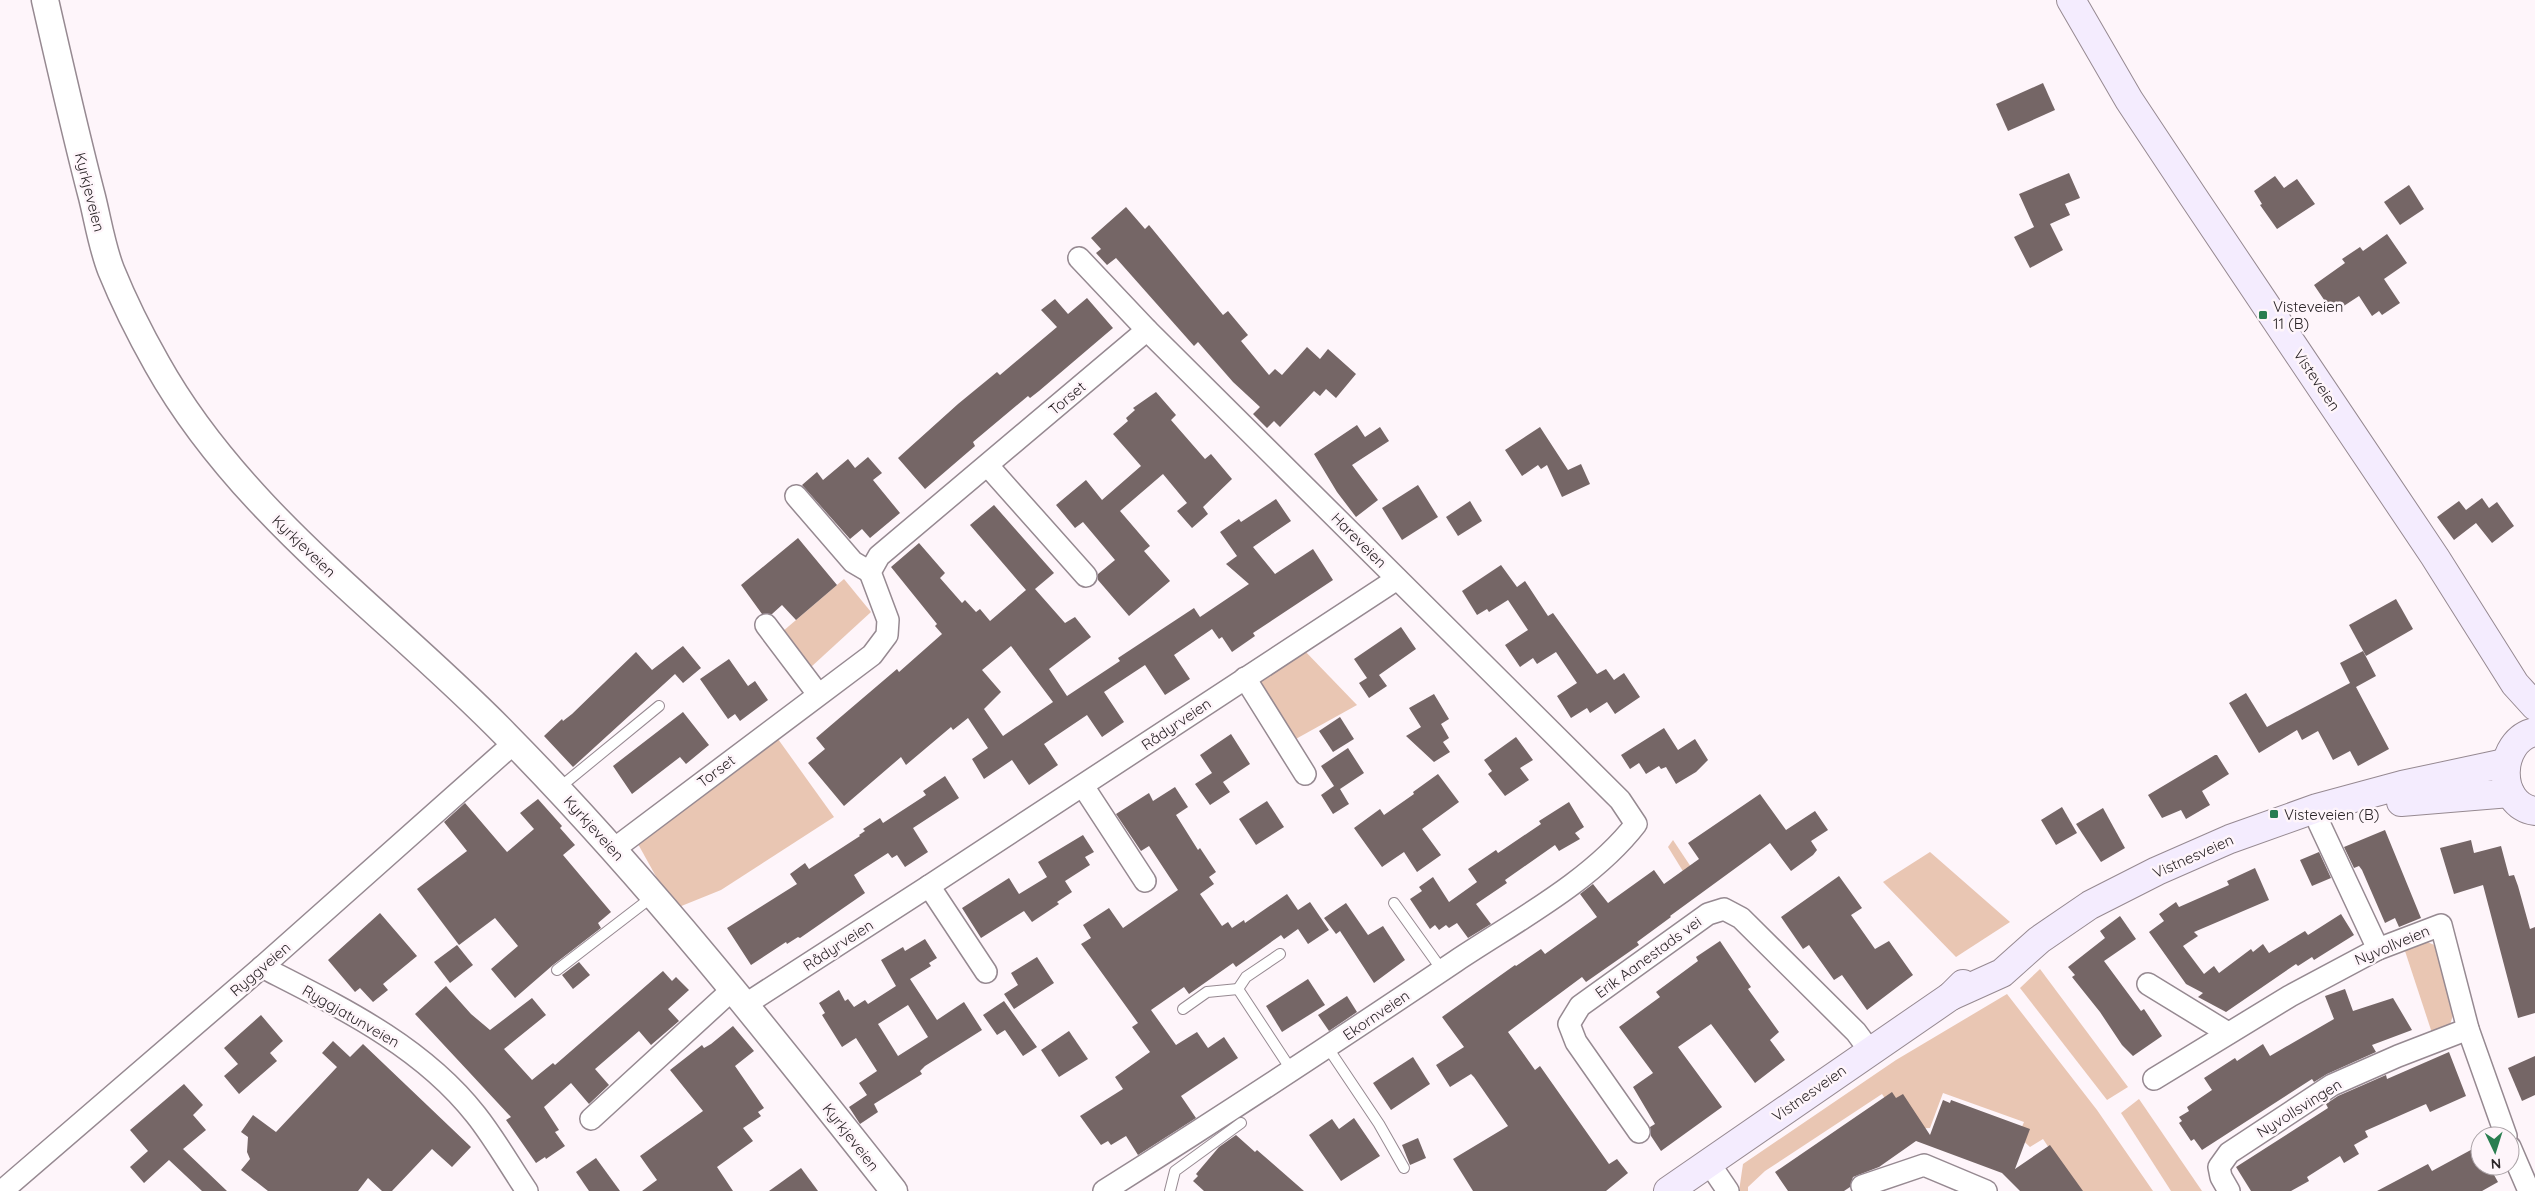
<svg xmlns="http://www.w3.org/2000/svg" width="2535" height="1191" viewBox="0 0 2535 1191" font-family="Quicksand,sans-serif">
  <rect width="100%" height="100%" fill="#fef5fa"/>
  <g fill="#e9c6b3">
    <path d="M844 579 871 612 811 667 782 632Z"/>
    <path d="M1302 648 1357 705 1285 745 1252 685Z"/>
    <path d="M778 739 834 817 721 890 674 909 638 844Z"/>
    <path d="M1673 840 1699 879 1694 889 1668 847Z"/>
    <path d="M1930 852 2010 922 1956 957 1883 882Z"/>
    <path d="M2425 941 2439 947 2456 1005 2450 1025 2432 1033 2404 948Z"/>
    <path d="M2040 969 2128 1087 2107 1100 2020 988Z"/>
    <path d="M2007 994 2097 1110 2153 1191H2078L2043 1139 2030 1147 2018 1136 2024 1122 1943 1093 1930 1128 1905 1129 1882 1094 1765 1171 1748 1187V1191H1739L1743 1164 1896 1060Z"/>
    <path d="M2139 1099 2202 1191H2171L2121 1113Z"/>
  </g>
  <g fill="#756666" fill-rule="evenodd">
    <path d="M2043 83 2055 110 2008 131 1996 104Z"/>
    <path d="M2069 173 2080 198 2065 204 2070 215 2050 224 2063 250 2030 268 2014 237 2034 227 2019 194Z"/>
    <path d="M2275 176 2284 188 2297 179 2315 204 2277 229 2260 205 2262 204 2254 191Z"/>
    <path d="M2409 185 2424 209 2400 225 2384 202Z"/>
    <path d="M1126 207 1145 229 1149 225 1223 315 1228 311 1248 335 1241 341 1269 375 1275 369 1282 375 1307 347 1320 359 1328 349 1356 374 1336 398 1326 389 1320 396 1314 391 1280 427 1274 421 1267 428 1253 414 1260 407 1233 382 1198 342 1194 346 1116 258 1107 265 1096 253 1101 249 1091 238Z"/>
    <path d="M2387 234 2407 263 2384 279 2400 303 2382 315 2379 311 2372 316 2359 296 2333 313 2314 285 2345 263 2342 259 2360 247 2363 251Z"/>
    <path d="M1087 298 1113 328 1039 391 1030 398 1028 396 973 442 975 446 925 489 898 458 958 404 997 372 1000 375 1057 327 1041 310 1055 299 1068 314Z"/>
    <path d="M1156 392 1176 415 1171 420 1205 459 1211 454 1232 479 1203 507 1208 514 1192 528 1177 511 1187 503 1163 474 1120 511 1150 546 1144 551 1170 581 1129 616 1098 580V574L1115 560 1083 522 1075 528 1056 505 1086 480 1102 500 1141 466 1113 434 1128 421 1126 418 1135 410 1133 408Z"/>
    <path d="M1357 425 1365 437 1380 427 1389 441 1352 465 1378 500 1356 517 1337 492 1314 454Z"/>
    <path d="M1540 427 1568 470 1581 464 1590 484 1562 497 1547 465 1541 469 1538 465 1522 476 1505 450Z"/>
    <path d="M868 457 882 473 873 480 900 513 870 538 862 529 850 539 802 485 817 472 823 480 848 459 855 468Z"/>
    <path d="M1418 485 1438 517 1402 540 1382 508Z"/>
    <path d="M2482 498 2489 508 2497 502 2514 526 2492 543 2476 523 2454 540 2437 517 2459 501 2466 510Z"/>
    <path d="M1276 499 1291 521 1253 547 1275 574 1313 549 1333 580 1253 633 1255 636 1232 652 1222 637 1219 639 1212 629 1174 655 1190 679 1165 695 1145 665 1104 692 1124 722 1102 737 1087 715 1044 744 1058 765 1029 785 1012 760 984 779 972 759 988 748 968 718 953 730 951 727 906 765 901 757 844 806 808 763 825 749 816 738 897 669 899 672 942 634 935 626 937 624 891 567 919 543 945 573 940 578 962 603 965 600 976 612 980 609 990 621 1026 590 970 525 994 505 1054 573 1035 589 1065 623 1075 617 1091 637 1049 669 1067 696 1120 661 1118 658 1194 608 1200 617 1249 584 1226 564 1237 556 1220 532 1239 519 1241 522ZM1011 646 1053 702 1003 736 984 709 1001 692 982 670Z"/>
    <path d="M1470 501 1482 521 1458 536 1446 517Z"/>
    <path d="M798 538 837 585 796 620 782 605 772 614H762L741 585Z"/>
    <path d="M1501 565 1517 587 1525 581 1548 616 1553 613 1597 674 1606 669 1614 680 1624 673 1640 697 1615 714 1607 702 1590 713 1587 708 1571 718 1557 696 1577 683 1556 652 1537 664 1533 658 1520 667 1505 645 1528 630 1508 600 1489 612 1487 609 1477 615 1462 591Z"/>
    <path d="M2396 599 2413 629 2366 656 2349 625Z"/>
    <path d="M1401 627 1416 649 1379 675 1387 686 1369 698 1359 683 1367 678 1354 659Z"/>
    <path d="M683 646 701 668 683 683 675 674 573 767 544 736 562 719 563 721 572 714 636 652 652 670Z"/>
    <path d="M2363 651 2376 676 2356 687 2389 749 2358 766 2350 751 2333 760 2318 731 2302 740 2297 730 2259 753 2229 703 2246 693 2267 727 2350 683 2340 663Z"/>
    <path d="M729 659 748 686 755 681 768 700 740 721 735 714 728 719 700 679Z"/>
    <path d="M1434 694 1449 719 1441 724 1449 738 1443 742 1450 752 1434 762 1406 736 1421 727 1409 708Z"/>
    <path d="M683 712 709 745 686 764 680 757 632 794 613 766Z"/>
    <path d="M1340 717 1354 739 1333 752 1319 731Z"/>
    <path d="M1664 728 1678 750 1695 739 1708 760 1696 772 1676 784 1666 767 1661 769 1659 766 1646 774 1639 763 1630 769 1621 755Z"/>
    <path d="M1231 734 1250 764 1223 782 1230 792 1210 805 1195 784 1212 773 1200 755Z"/>
    <path d="M1516 737 1533 760 1520 768 1529 780 1505 796 1488 774 1492 771 1484 760Z"/>
    <path d="M1348 748 1364 773 1340 789 1349 804 1333 814 1321 795 1334 786 1321 766Z"/>
    <path d="M2215 755H2217L2229 774 2202 791 2210 805 2186 819 2181 810 2162 818 2148 795Z"/>
    <path d="M1438 774 1459 802 1422 829 1441 855 1417 872 1404 852 1382 867 1354 828 1380 809 1384 815 1414 794 1413 792Z"/>
    <path d="M945 776 959 798 913 828 928 852 905 867 897 855 892 858 888 853 854 875 865 893 800 938 798 937 787 944 786 942 751 965 727 928 797 884 790 874 805 863 809 869 860 836 859 835 865 831 863 829 880 818 883 823 926 795 923 791Z"/>
    <path d="M1175 787 1188 807 1176 815 1198 850 1200 848 1216 872 1209 877 1214 884 1200 894 1222 926 1228 922 1232 928 1244 920 1245 923 1287 894 1298 910 1310 902 1329 930 1308 944 1298 929 1284 939 1281 935 1236 967 1233 963 1189 994 1184 987 1151 1010 1176 1045 1197 1032 1208 1048 1224 1037 1238 1058 1181 1096 1196 1118 1138 1155 1126 1136 1111 1145 1108 1141 1101 1145 1080 1116 1123 1089 1115 1077 1150 1052 1132 1027 1138 1023 1081 944 1091 938 1083 925 1109 908 1123 928 1178 890 1149 846 1141 851 1116 814 1149 793 1153 801Z"/>
    <path d="M1760 794 1786 830 1815 811 1828 830 1811 841 1817 850 1813 855 1791 871 1770 843 1670 916 1671 917 1637 942 1639 945 1586 982 1582 977 1508 1032 1535 1070 1540 1066 1609 1164 1617 1159 1628 1173 1606 1191H1473L1453 1159 1508 1126 1474 1077 1471 1074 1450 1087 1436 1065 1464 1047 1442 1017 1515 965 1516 966 1541 949 1545 954 1597 917 1580 894 1593 884 1608 903 1654 870 1664 884 1699 859 1688 843Z"/>
    <path d="M538 799 562 826 560 828 575 845 563 855 611 912 598 923 601 928 553 965 515 998 491 969 518 946 495 918 459 945 417 889 467 851 444 822 465 803 507 852 534 829 520 813Z"/>
    <path d="M1267 801 1284 827 1256 845 1239 819Z"/>
    <path d="M1569 802 1584 827 1575 833 1580 839 1559 851 1555 845 1505 880 1507 883 1476 904 1491 924 1468 938 1457 923 1449 928 1446 925 1439 930 1435 925 1430 929 1410 899 1422 891 1419 887 1433 877 1449 902 1477 882 1468 869 1496 850 1498 853 1541 824 1539 821Z"/>
    <path d="M2062 807 2077 833 2056 845 2041 820Z"/>
    <path d="M2103 808 2125 848 2101 862 2076 824Z"/>
    <path d="M2385 830 2421 918 2399 927 2395 918 2385 923 2362 870 2359 866 2354 868 2344 847Z"/>
    <path d="M1083 835 1094 852 1085 857 1090 865 1065 881 1072 892 1057 902 1059 904 1032 922 1024 911 981 938 962 908 1009 878 1019 894 1047 877 1038 862Z"/>
    <path d="M2471 840 2474 853 2501 846 2509 876 2514 875 2518 886 2530 929 2535 927V1013L2518 1018 2483 885 2454 894 2440 848Z"/>
    <path d="M2319 852 2331 878 2312 886 2300 860Z"/>
    <path d="M2255 868 2269 900 2194 932 2198 936 2183 946 2204 974 2214 966 2219 973 2251 949 2253 952 2263 944 2269 953 2305 931 2308 935 2341 914 2354 935 2314 960 2312 957 2298 966 2296 964 2226 1012 2198 997 2203 993 2186 984 2149 932 2164 921 2159 914 2176 902 2179 907 2229 885 2227 881Z"/>
    <path d="M1839 876 1862 908 1851 915 1875 949 1889 941 1913 975 1867 1010 1842 975 1834 980 1809 945 1803 949 1781 917Z"/>
    <path d="M1346 903 1368 935 1383 926 1405 960 1374 983 1340 931 1336 934 1324 918Z"/>
    <path d="M380 913 417 956 383 984 388 990 373 1002 360 988 355 992 328 960Z"/>
    <path d="M2120 916 2136 939 2104 961 2141 1011 2144 1009 2162 1036 2133 1056 2122 1045 2100 1012 2072 977 2075 975 2068 967 2105 938 2100 931Z"/>
    <path d="M925 939 937 958 929 963 931 966 910 979 937 1020 964 1002 982 1030 925 1066 920 1071 922 1074 874 1104 878 1112 860 1124 849 1107 867 1095 859 1083 877 1071 856 1038 842 1047 822 1015 825 1013 819 1003 839 990 845 1001 848 999 854 1007 865 1000 868 1004 896 986 881 960 903 947 905 951ZM908 1005 928 1037 898 1056 878 1024Z"/>
    <path d="M1720 941 1751 987 1748 989 1779 1032 1770 1040 1785 1060 1755 1083 1711 1024 1678 1047 1722 1107 1661 1151 1651 1136 1650 1127 1655 1124 1633 1087 1653 1073 1619 1027 1660 997 1656 992 1698 961 1696 957Z"/>
    <path d="M457 945 473 965 450 983 434 962Z"/>
    <path d="M1037 957 1054 983 1014 1009 1004 994 1018 985 1011 973Z"/>
    <path d="M579 962 590 975 573 989 562 975Z"/>
    <path d="M663 971 672 981 676 977 689 990 668 1009 679 1021 651 1045 639 1031 595 1069 609 1085 589 1104 571 1083 544 1107 559 1130 555 1132 565 1146 546 1159 545 1157 536 1163 506 1120 511 1117 415 1014 446 986 471 1014 490 1030 532 998 546 1015 504 1049 532 1080 553 1063 555 1065Z"/>
    <path d="M1308 979 1325 1005 1282 1032 1266 1006Z"/>
    <path d="M2345 989 2353 1011 2393 998 2412 1030 2372 1045 2376 1052 2327 1074 2314 1082 2312 1079 2202 1150 2194 1139 2191 1141 2179 1123 2182 1121 2179 1117 2189 1111 2187 1107 2212 1090 2204 1078 2235 1058 2237 1061 2263 1044 2270 1056 2334 1019 2325 996Z"/>
    <path d="M1347 996 1357 1012 1329 1031 1318 1015Z"/>
    <path d="M1004 1001 1037 1047 1023 1056 1005 1030 997 1035 983 1015Z"/>
    <path d="M261 1015 283 1041 270 1053 277 1061 239 1094 224 1076 238 1064 224 1048Z"/>
    <path d="M733 1026 754 1051 735 1066 764 1108 758 1112 761 1116 743 1128 753 1141 717 1167 733 1191H642L657 1180 640 1156 703 1111 670 1070 702 1045 704 1048 711 1044Z"/>
    <path d="M1069 1031 1088 1059 1059 1077 1041 1050Z"/>
    <path d="M333 1041 350 1057 363 1044 471 1147 452 1167 432 1149 392 1191H382L368 1178 358 1191H268L241 1170 250 1159 247 1152 248 1137 241 1132 253 1115 276 1132 337 1067 322 1053Z"/>
    <path d="M2449 1052 2466 1096 2430 1112 2426 1104 2365 1131 2368 1137 2354 1145 2359 1154 2344 1163 2340 1156 2307 1177 2309 1181 2291 1191H2251L2236 1167 2328 1108 2326 1104 2338 1096 2386 1075 2387 1079Z"/>
    <path d="M2535 1056V1095L2522 1101 2508 1068Z"/>
    <path d="M1413 1057 1430 1084 1391 1110 1373 1083Z"/>
    <path d="M184 1084 203 1105 193 1115 206 1130 183 1149 227 1191H202L169 1160 144 1183 130 1167 148 1151 130 1130Z"/>
    <path d="M1892 1092 1896 1098 1903 1094 1930 1135 1943 1100 1950 1103 1951 1100 2030 1129 2015 1169 2050 1145 2083 1191H2020L2002 1173 1916 1141 1879 1167 1853 1177 1850 1187 1844 1191H1788L1775 1172Z"/>
    <path d="M1354 1118 1380 1156 1341 1181 1309 1135 1332 1119 1339 1129Z"/>
    <path d="M1236 1135 1255 1152 1257 1150 1304 1191H1204L1193 1181 1198 1176 1196 1174 1219 1147Z"/>
    <path d="M1418 1138 1426 1158 1410 1165 1402 1145Z"/>
    <path d="M2480 1145V1166H2489L2498 1182 2482 1191H2377L2428 1164 2432 1171Z"/>
    <path d="M596 1158 620 1191H589L576 1172Z"/>
    <path d="M801 1168 818 1191H769Z"/>
  </g>
  <g fill="none" stroke-linecap="round" stroke-linejoin="round">
    <defs>
      <g id="service">
        <path d="M559 788 659 706"/>
        <path d="M1394 903 1442 970"/>
        <path d="M557 970 652 897"/>
        <path d="M1238 989 1292 1071"/>
        <path d="M1238 989 1246 977 1280 954"/>
        <path d="M1183 1009 1207 992 1238 989"/>
        <path d="M1328 1048 1379 1124 1404 1168"/>
        <path d="M1170 1191 1175 1171 1241 1123"/>
      </g>
      <g id="minor">
        <path d="M1079 258 1147 330 1620 800 1636 824C1592 881 1516 921 1456 961 1340 1039 1223 1116 1104 1191"/>
        <path d="M988 466 1086 576"/>
        <path d="M796 496 853 562 870 572"/>
        <path d="M766 625 818 694"/>
        <path d="M1245 678 1305 774"/>
        <path d="M1083 786 1145 881"/>
        <path d="M2319 823 2378 949"/>
        <path d="M614 849 872 655 887 635 888 620 870 572 879 556 1147 330"/>
        <path d="M929 886 986 972"/>
        <path d="M262 967C340 1007 421 1045 476 1115 495 1139 510 1166 527 1191"/>
        <path d="M2148 984 2228 1033"/>
        <path d="M746 1004 929 886 1397 579"/>
        <path d="M2154 1079 2290 996 2378 949 2441 925 2468 1029 2506 1136"/>
        <path d="M591 1119 733 989"/>
        <path d="M1639 1132 1576 1042 1569 1024 1580 1006 1708 914 1724 909 1741 918 1856 1032 1870 1051"/>
        <path d="M2510 1147 2529 1191"/>
        <path d="M1709 1163 1728 1191"/>
        <path d="M1862 1186 1924 1165 1986 1191"/>
        <path d="M2 1191 262 967 514 743"/>
        <path d="M2229 1191 2221 1177 2219 1167 2229 1153 2332 1085 2398 1056 2468 1029"/>
      </g>
      <path id="tertiary" d="M45 0C60 66 75 132 92 197 98 221 102 247 111 270 124 302 140 334 157 364 241 514 387 613 505 734 646 877 770 1034 894 1191"/>
      <g id="secondary">
        <path d="M2071 0 2129 100 2192 195 2435 557 2515 684 2535 706"/>
        <path d="M2535 732C2497 740 2495 805 2535 811"/>
        <path d="M2401 802 2510 793"/>
        <path d="M1951 996 2002 973 2039 940 2090 905 2157 871 2230 839 2317 808 2402 785 2505 763"/>
        <path d="M1668 1191 1951 996 1963 984"/>
      </g>
    </defs>
    <use href="#service" stroke="#968991" stroke-width="12"/>
    <use href="#minor" stroke="#968991" stroke-width="24"/>
    <use href="#tertiary" stroke="#968991" stroke-width="29"/>
    <use href="#secondary" stroke="#968991" stroke-width="30"/>
    <use href="#service" stroke="#fff" stroke-width="10"/>
    <use href="#minor" stroke="#fff" stroke-width="21"/>
    <use href="#tertiary" stroke="#fff" stroke-width="26"/>
    <use href="#secondary" stroke="#f4ecfe" stroke-width="28"/>
  </g>
  <g fill="#2a7e50" stroke="#fef5fa" stroke-width="2">
    <rect x="2258" y="310" width="10" height="10" rx="2.5"/>
    <rect x="2269" y="809" width="10" height="10" rx="2.5"/>
  </g>
  <g text-anchor="middle" dominant-baseline="central" stroke-width="5" stroke-linejoin="round" paint-order="stroke">
    <g font-size="15" fill="#2b2528" stroke="#fef5fa">
      <text transform="translate(90 192) rotate(76)">Kyrkjeveien</text>
      <text transform="translate(2317 380) rotate(56)">Visteveien</text>
      <text transform="translate(1067 398) rotate(-40)">Torset</text>
      <text transform="translate(1359 540) rotate(45)">Hareveien</text>
      <text transform="translate(304 546) rotate(44)">Kyrkjeveien</text>
      <text transform="translate(1176 724) rotate(-34)">Rådyrveien</text>
      <text transform="translate(716 771) rotate(-37)">Torset</text>
      <text transform="translate(594 828) rotate(48)">Kyrkjeveien</text>
      <text transform="translate(2193 856) rotate(-24)">Vistnesveien</text>
      <text transform="translate(838 945) rotate(-33)">Rådyrveien</text>
      <text transform="translate(2392 945) rotate(-23)">Nyvollveien</text>
      <text transform="translate(1648 957) rotate(-36)">Erik Aanestads vei</text>
      <text transform="translate(260 969) rotate(-41)">Ryggveien</text>
      <text transform="translate(1376 1015) rotate(-34)">Ekornveien</text>
      <text transform="translate(351 1016) rotate(30)">Ryggjatunveien</text>
      <text transform="translate(1809 1093) rotate(-35)">Vistnesveien</text>
      <text transform="translate(2299 1108) rotate(-32)">Nyvollsvingen</text>
      <text transform="translate(851 1137) rotate(52)">Kyrkjeveien</text>
    </g>
    <g font-size="15" fill="#2b2528" stroke="#fef5fa" text-anchor="start">
      <text x="2273" y="306">Visteveien<tspan x="2273" dy="17">11 (B)</tspan></text>
      <text x="2284" y="814">Visteveien (B)</text>
    </g>
  </g>
  <g transform="translate(2495 1151) rotate(176)"><circle r="24" fill="#fef5fa" stroke="#aaa2a6"/>
  <path d="M0-4L9 19L0 12L-9 19Z" fill="#2a7e50"/>
  <text y="-8" font-size="14" font-weight="bold" text-anchor="middle" fill="#2b2528">N</text>
  </g>
</svg>
